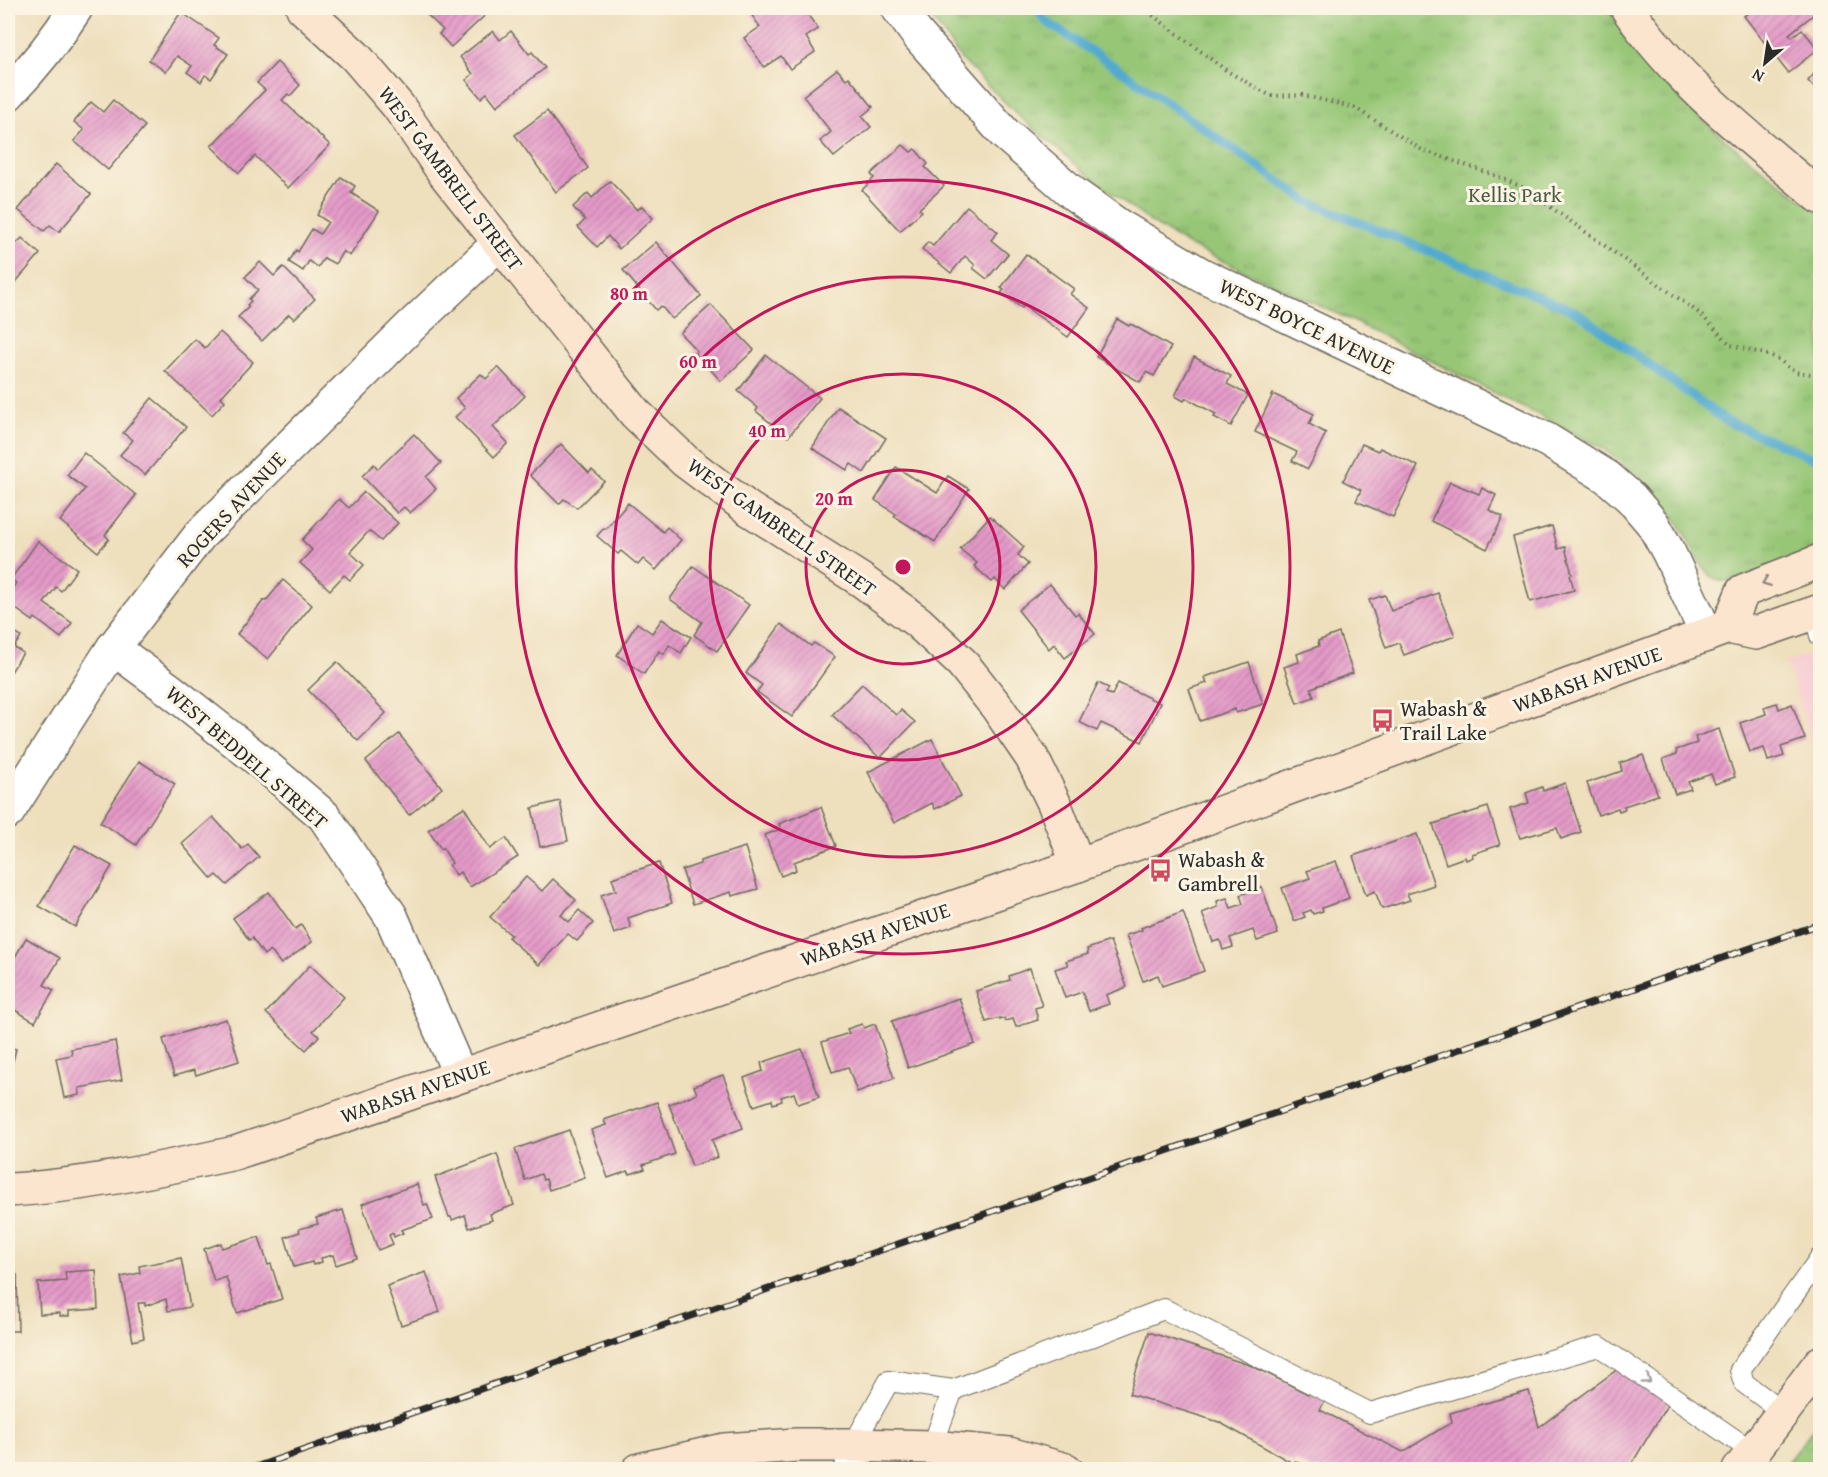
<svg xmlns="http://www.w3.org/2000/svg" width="1828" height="1477" viewBox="0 0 1828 1477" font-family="'Gentium Book Plus',serif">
  <defs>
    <pattern id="park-tufts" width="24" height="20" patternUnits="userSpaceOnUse" patternTransform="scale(1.5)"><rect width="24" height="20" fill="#96c676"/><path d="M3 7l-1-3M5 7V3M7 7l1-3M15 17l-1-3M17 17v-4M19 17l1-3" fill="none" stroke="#81aa66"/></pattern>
    <pattern id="building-hatch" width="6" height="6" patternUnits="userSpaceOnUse" patternTransform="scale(1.5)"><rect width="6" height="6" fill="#e59ac9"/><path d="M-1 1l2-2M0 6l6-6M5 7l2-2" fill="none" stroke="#ba7ea3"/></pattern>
  </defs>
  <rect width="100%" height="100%" fill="#fcf5e5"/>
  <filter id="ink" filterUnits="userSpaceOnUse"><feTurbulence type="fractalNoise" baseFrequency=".0167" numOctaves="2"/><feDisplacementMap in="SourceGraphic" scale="12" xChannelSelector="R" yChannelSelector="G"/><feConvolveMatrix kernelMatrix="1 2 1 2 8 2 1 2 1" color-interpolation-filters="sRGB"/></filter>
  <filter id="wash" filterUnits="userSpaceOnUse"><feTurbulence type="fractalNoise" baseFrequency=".008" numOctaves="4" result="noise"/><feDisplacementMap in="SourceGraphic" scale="24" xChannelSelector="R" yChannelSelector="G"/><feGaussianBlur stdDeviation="1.35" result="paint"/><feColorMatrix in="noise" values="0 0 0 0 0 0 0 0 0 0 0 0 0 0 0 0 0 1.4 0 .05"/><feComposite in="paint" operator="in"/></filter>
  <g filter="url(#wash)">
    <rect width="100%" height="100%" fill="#eedfbd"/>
    <path fill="#f7cfd4" d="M1820 651V765L1786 663Z"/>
    <g fill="url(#park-tufts)" stroke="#607850" stroke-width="1.5">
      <path d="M925 8H1607C1630 41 1656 75 1685 103 1726 144 1774 178 1820 213V547C1798 556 1741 585 1720 581 1703 578 1691 545 1683 531 1661 493 1634 471 1599 446L1353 321 1188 245 1149 221 1088 175 1019 116 961 59Z"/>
      <path d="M1820 1420V1469H1782Z"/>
    </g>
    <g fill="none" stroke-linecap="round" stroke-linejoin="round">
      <path stroke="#52aacf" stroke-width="9" d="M1036 8 1045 21 1119 69 1307 201 1577 312 1726 421 1820 461"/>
    </g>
    <g id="blocks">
      <g fill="url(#building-hatch)">
        <path d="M420 8H493L451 47 439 34 443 30Z"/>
        <path d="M760 8H803L818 29 806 37 815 52 790 69 781 56 764 67 744 38 760 27 751 14Z"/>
        <path d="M1755 8H1816L1818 11 1789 34 1792 37 1802 29 1818 49 1788 73 1744 16Z"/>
        <path d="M181 12 219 38 214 45 228 54 211 79 205 75 201 82 187 72 192 66 177 56 166 72 149 60Z"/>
        <path d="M493 31 500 40 511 31 529 54 532 52 545 68 497 106 487 93 481 98 466 80 473 74 460 57Z"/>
        <path d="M277 62 300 85 290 96 288 94 282 100 330 145 288 188 255 156 239 173 211 146 265 90 257 83Z"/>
        <path d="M1820 67V94L1808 81Z"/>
        <path d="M837 69 846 79 849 77 873 107 862 116 871 127 834 157 820 141 831 132 803 96Z"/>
        <path d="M113 100 145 126 108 170 74 141 84 130 74 122 91 102 103 112Z"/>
        <path d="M547 111 588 168 556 192 515 135Z"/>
        <path d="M903 145 911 152 915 149 928 164 925 167 944 186 919 209 922 211 900 231 862 190 874 178 871 174Z"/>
        <path d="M56 164 91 194 59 232 50 225 44 231 18 210Z"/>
        <path d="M341 177 355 186 351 193 379 211 350 256 343 251 335 264 324 258 318 267 309 261 303 271 289 262 296 250 298 252 312 229 320 234 328 222 317 215Z"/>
        <path d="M610 181 637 210 642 206 653 218 619 249 608 236 597 247 578 227 585 220 573 207 588 193 592 198Z"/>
        <path d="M967 206 998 232 991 240 1008 254 987 279 973 268 975 265 965 256 951 273 922 249 928 242 933 246Z"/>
        <path d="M8 234 17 243 22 238 40 254 8 291Z"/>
        <path d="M656 242 701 296 672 319 661 306 656 310 623 270Z"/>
        <path d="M1026 254 1074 289 1070 294 1089 308 1068 337 1024 306 1022 308 1001 293 1004 290 1001 288Z"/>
        <path d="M260 262 274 276 283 267 315 299 294 319 289 314 262 341 238 317 249 307 247 305 251 301 249 299 258 290 245 277Z"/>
        <path d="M711 305 754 350 721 381 695 353 697 351 680 333Z"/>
        <path d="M1117 319 1129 326 1131 324 1171 347 1154 376 1146 372 1140 382 1096 357Z"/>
        <path d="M220 332 253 362 221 397 225 401 212 415 165 371 195 339 205 348Z"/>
        <path d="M766 355 820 398 788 437 756 411 758 408 738 391Z"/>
        <path d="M1194 357 1231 376 1227 384 1248 395 1231 426 1214 417 1216 414 1186 398 1184 401 1175 396Z"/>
        <path d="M498 367 525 396 493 427 508 443 494 457 455 417 465 408 456 398 481 374 486 379Z"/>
        <path d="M1273 394 1314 414 1309 424 1326 433 1308 469 1292 461 1297 452 1255 432Z"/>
        <path d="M152 398 186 427 145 475 120 455 133 440 123 433Z"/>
        <path d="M838 407 886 438 864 473 851 464 847 470 812 448Z"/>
        <path d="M414 434 441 463 426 477 436 489 410 513 404 507 397 513 362 476 374 464 378 469Z"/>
        <path d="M561 444 589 473 592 470 604 481 577 508 564 499 559 504 530 475Z"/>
        <path d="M1362 444 1378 451 1380 448 1418 466 1393 517 1356 501 1361 490 1343 481Z"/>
        <path d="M84 453 136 495 105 535 109 539 98 552 60 521 85 489 67 475Z"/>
        <path d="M896 467 937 493 948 476 969 489 935 542 894 516 896 514 875 500Z"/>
        <path d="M1450 482 1479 494 1482 488 1496 495 1489 510 1503 517 1487 549 1431 521Z"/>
        <path d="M364 492 398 523 381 541 369 531 350 552 364 565 350 580 344 575 330 590 300 563 312 550 302 540 339 499 349 508Z"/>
        <path d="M628 503 663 532 667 527 681 540 656 570 643 559 638 565 621 551 618 554 597 536 604 528 606 529Z"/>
        <path d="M990 516 1024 547 1018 555 1028 564 1005 590 995 579 992 582 974 566 977 563 960 549Z"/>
        <path d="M1552 526 1558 549 1565 547 1572 574 1570 575 1574 590 1530 602 1513 537Z"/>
        <path d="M38 541 77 569 61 591 56 587 44 603 72 623 61 638 35 618 33 621 8 603V595L16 583 11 579Z"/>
        <path d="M693 566 749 605 717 651 694 635 702 622 670 599Z"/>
        <path d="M283 580 312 605 268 659 237 634 264 600 266 601Z"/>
        <path d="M1050 584 1075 615 1078 613 1095 634 1065 658 1054 644 1049 649 1018 610Z"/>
        <path d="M1438 593 1455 636 1404 655 1399 643 1386 648 1369 600 1385 595 1391 611Z"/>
        <path d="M662 619 691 637 681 653 669 645 664 654 659 651 644 674 617 655 637 623 652 633Z"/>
        <path d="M781 624 811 646 814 643 835 657 792 717 757 692 762 685 746 673Z"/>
        <path d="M8 628 21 637 14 647 23 653 9 675 8 674Z"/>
        <path d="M1339 633 1353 673 1311 688 1314 697 1297 703 1284 667 1299 662 1297 654 1319 646 1318 641Z"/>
        <path d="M337 662 386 713 358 741 308 690Z"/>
        <path d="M1249 662 1263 704 1236 713 1235 709 1200 721 1189 689 1207 683 1205 677Z"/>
        <path d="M1098 683 1109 688 1106 693 1112 695 1118 683 1160 703 1142 742 1101 723 1097 731 1079 722Z"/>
        <path d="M862 684 896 715 901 710 915 722 880 758 832 715Z"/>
        <path d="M1777 703 1779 709 1792 704 1805 739 1781 747 1784 756 1768 761 1764 748 1750 752 1740 723 1766 714 1764 707Z"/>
        <path d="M1719 729 1735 777 1715 784 1711 774 1688 782 1691 789 1675 794 1663 759 1677 754 1676 750 1697 743 1695 737Z"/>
        <path d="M399 734 442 788 409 815 366 761Z"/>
        <path d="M932 739 961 796 935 809 932 803 894 823 868 772Z"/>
        <path d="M1643 755 1658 795 1624 806 1625 809 1619 811 1618 808 1598 815 1587 783 1622 771 1620 763Z"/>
        <path d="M139 761 175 784 136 845 100 822Z"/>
        <path d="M1565 783 1581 832 1561 839 1557 828 1520 838 1510 809 1529 803 1526 793 1542 787 1543 791Z"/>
        <path d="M560 801 568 841 540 847 532 808Z"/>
        <path d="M464 807 490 849 506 838 518 857 470 887 460 872 456 875 449 865 452 863 443 848 441 849 428 830Z"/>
        <path d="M821 807 836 846 794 862 796 870 781 876 765 835 781 829 779 824Z"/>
        <path d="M1488 807 1500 845 1472 854 1473 857 1466 860 1465 857 1446 864 1433 824Z"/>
        <path d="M213 817 242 849 248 844 259 857 227 885 217 875 212 879 182 844Z"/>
        <path d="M1417 834 1434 885 1407 894 1410 900 1382 909 1375 891 1366 895 1353 856Z"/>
        <path d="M75 845 112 866 75 927 39 906Z"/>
        <path d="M745 847 758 889 732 896 731 892 693 904 682 870 700 864V861Z"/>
        <path d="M1336 861 1349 898 1322 908 1323 911 1313 914 1311 910 1303 913 1305 917 1294 921 1282 888 1310 878 1307 871Z"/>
        <path d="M659 863 672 903 628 918 631 928 614 934 601 895 616 890 612 878Z"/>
        <path d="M526 877 542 891 553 879 576 900 561 915 569 922 579 910 593 923 577 941 568 934 539 965 508 937 511 935 490 917Z"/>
        <path d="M1262 887 1278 934 1257 941 1253 930 1230 938 1233 947 1223 950 1220 940 1213 942 1202 913 1218 907 1217 901 1227 898 1231 908 1243 904 1240 895Z"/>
        <path d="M269 892 295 929 301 925 312 942 281 964 270 950 264 955 252 938 249 940 233 918Z"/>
        <path d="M1183 912 1204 971 1162 986 1158 975 1143 981 1126 935 1142 930 1141 928Z"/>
        <path d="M26 938 60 958 44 985 54 990 35 1022 8 1006V969Z"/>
        <path d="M1110 941 1127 987 1106 995 1109 1004 1089 1011 1082 992 1065 998 1055 969 1068 965 1066 961 1088 954 1087 949Z"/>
        <path d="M310 965 344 997 313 1031 319 1036 306 1050 266 1013Z"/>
        <path d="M1030 968 1042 1006 1035 1008 1038 1020 1016 1027 1013 1019 1005 1021 1004 1018 1000 1020V1018L986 1022 976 991 1010 980 1009 976Z"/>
        <path d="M959 998 975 1044 908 1068 892 1021Z"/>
        <path d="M226 1019 239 1061 196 1075 194 1070 174 1076 163 1039Z"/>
        <path d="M862 1024 864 1028 875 1024 894 1078 857 1092 848 1067 832 1072 822 1042 849 1033 847 1029Z"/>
        <path d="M115 1041 122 1080 79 1088 80 1095 64 1098 56 1058 72 1055 71 1049Z"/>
        <path d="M8 1047 16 1049 8 1080Z"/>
        <path d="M802 1049 819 1097 798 1104 794 1093 781 1097 782 1101 773 1104 772 1100 754 1106 744 1078 763 1071 761 1063Z"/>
        <path d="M723 1075 743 1128 712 1140 718 1157 692 1166 669 1104 697 1094 694 1086Z"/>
        <path d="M657 1102 675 1154 643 1165 645 1169 630 1174 628 1171 608 1178 591 1130 606 1125 604 1120Z"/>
        <path d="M569 1130 585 1178 549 1190 546 1179 543 1180 541 1174 525 1180 515 1149Z"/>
        <path d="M497 1154 514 1205 490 1214 492 1220 469 1228 465 1215 452 1220 451 1217H449L435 1177Z"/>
        <path d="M417 1184 424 1205 427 1204 433 1219 401 1230 403 1233 394 1237 393 1233 389 1235 393 1244 378 1250 362 1204Z"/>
        <path d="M343 1210 357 1258 336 1265 333 1255 321 1258 322 1262 313 1265 312 1262 294 1267 285 1237 300 1232 299 1229 318 1224 316 1218Z"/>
        <path d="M259 1237 268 1265 271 1264 282 1299 237 1313 226 1277 214 1281 204 1249 221 1243 222 1248Z"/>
        <path d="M181 1258 190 1307 168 1311 166 1299 145 1306V1303H138L144 1338 133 1341 121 1277 140 1273 139 1266Z"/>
        <path d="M96 1270 98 1309 69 1311V1316H60V1313L40 1314 38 1283 66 1281 65 1272Z"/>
        <path d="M426 1272 440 1312 401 1325 387 1286Z"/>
        <path d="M8 1275H17L18 1331H8Z"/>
        <path d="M1149 1332 1252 1366 1308 1394 1310 1392 1325 1400 1320 1410 1403 1452 1452 1422 1450 1413 1529 1391 1539 1427 1622 1366 1669 1402 1628 1470H1312L1295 1461 1294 1464 1219 1422 1129 1394Z"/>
      </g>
    </g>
  </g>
  <g filter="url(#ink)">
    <use href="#blocks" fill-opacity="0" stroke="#6f6a5e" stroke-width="1.5"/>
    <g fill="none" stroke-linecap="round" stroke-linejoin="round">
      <defs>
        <g id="lane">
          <path d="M1815 613 1820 636"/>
          <path d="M953 1390 1164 1309 1370 1413 1599 1346 1753 1452"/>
          <path d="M1783 1412 1744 1383 1740 1370 1820 1258"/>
          <path d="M853 1445 889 1381 953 1390 932 1447"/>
        </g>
        <g id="street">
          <path d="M898 8 917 34 1005 134 1074 194 1119 226 1202 275 1547 440 1607 477 1631 498 1653 524 1669 553 1707 635"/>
          <path d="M8 94C33 68 57 38 76 8"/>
          <path d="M113 648 170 690 255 757 324 816 391 916 460 1075"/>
          <path d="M8 812 113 648 200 535 409 328 499 243"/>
          <path d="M852 1470 853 1445"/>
        </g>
        <g id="secondary">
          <path d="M303 8 356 57 398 106 445 174 635 413 685 461 749 509 861 580 918 622 962 663 997 707 1032 758 1054 803 1078 865"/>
          <path d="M1627 8C1678 83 1752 139 1820 197"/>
          <path d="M1728 627 1743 591 1820 561"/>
          <path d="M8 1190C84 1186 160 1169 235 1153L1078 865 1728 627 1756 633 1820 611"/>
          <path d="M639 1470 724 1450 797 1445H853L932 1447 1009 1454 1066 1470"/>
          <path d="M1739 1470 1820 1363"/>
        </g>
      </defs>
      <use href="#lane" stroke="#6f6a5e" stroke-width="22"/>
      <use href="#street" stroke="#6f6a5e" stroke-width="36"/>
      <use href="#secondary" stroke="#6f6a5e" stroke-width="36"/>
      <path stroke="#6f6a5e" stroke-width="4" stroke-dasharray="1.5 4.5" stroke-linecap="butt" d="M1143 8 1227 71 1271 96 1302 95 1355 108 1422 150 1497 176 1524 188 1699 313 1731 345 1775 357 1795 372 1820 375"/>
      <use href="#lane" stroke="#fff" stroke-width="20"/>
      <use href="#street" stroke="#fff" stroke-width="33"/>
      <use href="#secondary" stroke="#fce5cf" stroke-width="33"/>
      <defs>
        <path id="rail" d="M247 1470 1820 924"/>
      </defs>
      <use href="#rail" stroke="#2b2b2b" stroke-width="7"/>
      <use href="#rail" stroke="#fcf5e5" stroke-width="4.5" stroke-dasharray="14" stroke-linecap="butt"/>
    </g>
    <defs><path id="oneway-chevron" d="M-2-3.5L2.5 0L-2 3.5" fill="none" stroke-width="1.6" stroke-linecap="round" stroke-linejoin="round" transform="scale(1.5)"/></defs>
    <use stroke="#94887d" href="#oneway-chevron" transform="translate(1766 582) rotate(159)"/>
    <use stroke="#a0a0a0" href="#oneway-chevron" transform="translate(1647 1380) rotate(34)"/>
  </g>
  <g fill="none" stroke="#c2185b" stroke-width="3">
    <circle cx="903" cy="567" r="97"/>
    <circle cx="903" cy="567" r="193"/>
    <circle cx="903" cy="567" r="290"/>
    <circle cx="903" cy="567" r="387"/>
  </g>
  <defs>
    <symbol id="bus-bare" viewBox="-9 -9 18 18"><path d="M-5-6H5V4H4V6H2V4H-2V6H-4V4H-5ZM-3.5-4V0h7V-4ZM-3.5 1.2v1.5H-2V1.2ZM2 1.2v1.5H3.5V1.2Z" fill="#d1495b" stroke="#fcf5e5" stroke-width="2.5" paint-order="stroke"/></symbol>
  </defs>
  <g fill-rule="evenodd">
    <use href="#bus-bare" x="1366" y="704" width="33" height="33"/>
    <use href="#bus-bare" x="1144" y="854" width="33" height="33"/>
  </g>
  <g text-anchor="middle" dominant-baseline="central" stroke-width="6" stroke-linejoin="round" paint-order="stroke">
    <g font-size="21" fill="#2b2b2b" stroke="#fcf5e5">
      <text transform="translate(451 178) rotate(53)">WEST GAMBRELL STREET</text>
      <text transform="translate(1307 326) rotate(26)">WEST BOYCE AVENUE</text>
      <text transform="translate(231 509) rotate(-47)">ROGERS AVENUE</text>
      <text transform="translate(782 527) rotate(35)">WEST GAMBRELL STREET</text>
      <text transform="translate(1587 679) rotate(-20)">WABASH AVENUE</text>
      <text transform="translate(247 757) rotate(41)">WEST BEDDELL STREET</text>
      <text transform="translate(875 934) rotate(-19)">WABASH AVENUE</text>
      <text transform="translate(415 1091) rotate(-19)">WABASH AVENUE</text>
    </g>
    <g font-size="21" fill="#4b5a42" stroke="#fcf5e5">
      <text x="1515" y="194">Kellis Park</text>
    </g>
    <g font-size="21" fill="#2b2b2b" stroke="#fcf5e5" text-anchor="start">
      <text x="1400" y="708">Wabash &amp;<tspan x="1400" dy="24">Trail Lake</tspan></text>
      <text x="1178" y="859">Wabash &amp;<tspan x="1178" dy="24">Gambrell</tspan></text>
    </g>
  </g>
  <circle cx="903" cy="567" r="9" fill="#c2185b" stroke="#fcf5e5" stroke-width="3"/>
  <g font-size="18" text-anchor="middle" font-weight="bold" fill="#c2185b" stroke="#fcf5e5" stroke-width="6" stroke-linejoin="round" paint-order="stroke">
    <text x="629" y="300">80 m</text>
    <text x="698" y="368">60 m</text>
    <text x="767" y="437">40 m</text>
    <text x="834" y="505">20 m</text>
  </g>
  <rect width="1828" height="1477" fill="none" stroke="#fcf5e5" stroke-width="30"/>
  <g transform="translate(1765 63) rotate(209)" stroke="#fcf5e5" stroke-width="4.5" paint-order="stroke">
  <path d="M0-4.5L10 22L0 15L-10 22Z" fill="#2b2b2b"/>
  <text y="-9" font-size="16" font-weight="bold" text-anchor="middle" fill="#2b2b2b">N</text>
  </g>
</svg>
